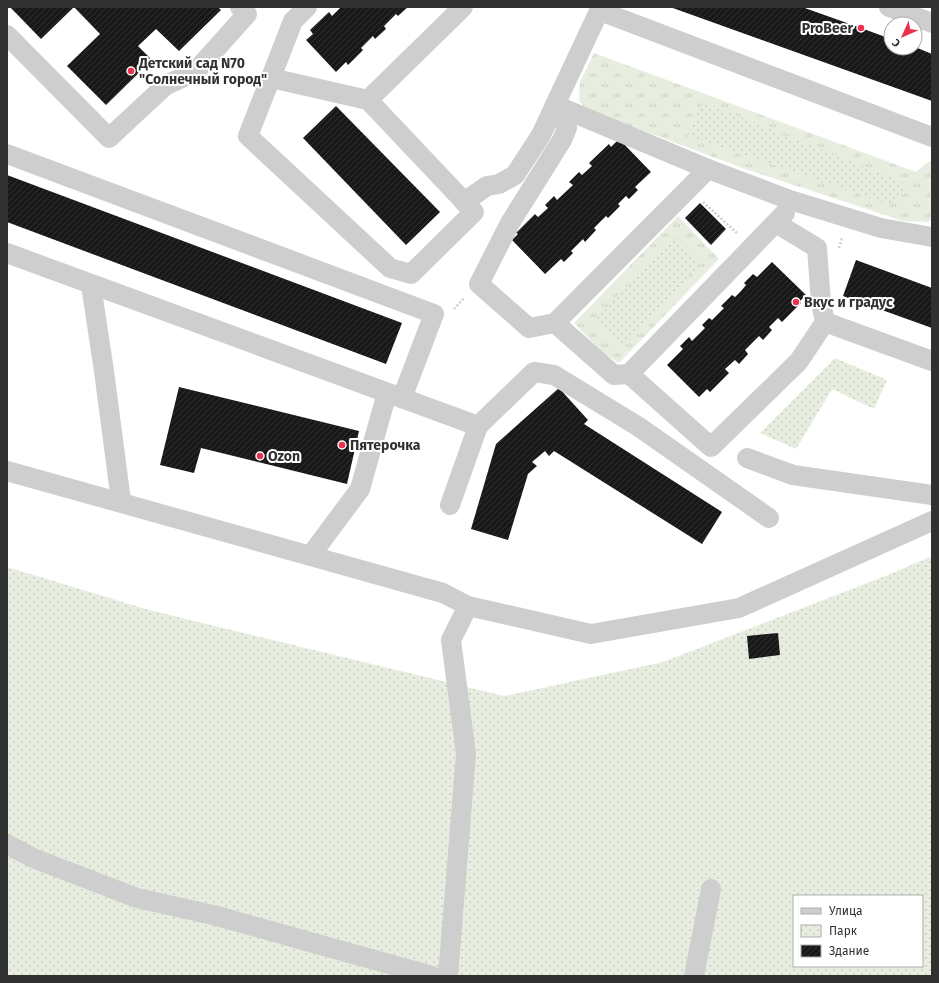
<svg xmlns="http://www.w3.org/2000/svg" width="939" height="983" viewBox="0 0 939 983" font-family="'Fira Sans',sans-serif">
  <defs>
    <pattern id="grass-tufts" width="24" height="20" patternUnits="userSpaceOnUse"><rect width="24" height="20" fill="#e8eedf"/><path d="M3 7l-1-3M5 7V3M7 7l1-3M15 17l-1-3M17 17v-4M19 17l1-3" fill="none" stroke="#c7cdc0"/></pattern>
    <pattern id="park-dots" width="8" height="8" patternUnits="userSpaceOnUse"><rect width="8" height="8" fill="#e8eedf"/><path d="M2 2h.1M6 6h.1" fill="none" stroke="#c7cdc0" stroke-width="1.8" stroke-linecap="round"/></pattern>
    <pattern id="building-hatch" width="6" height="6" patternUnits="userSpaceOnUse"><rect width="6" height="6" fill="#181818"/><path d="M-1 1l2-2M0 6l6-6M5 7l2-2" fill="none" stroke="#313131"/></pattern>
  </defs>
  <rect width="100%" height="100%" fill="#fff"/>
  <g fill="url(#grass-tufts)">
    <path d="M594 53 916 172 925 164 932 160V219L928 222 903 221 745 169 588 110 579 101 580 82Z"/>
    <path d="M678 216 719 259 619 363 602 352 574 323Z"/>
  </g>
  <g fill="url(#park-dots)" fill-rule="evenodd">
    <path d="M703 102 907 184 891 205 688 136Z"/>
    <path d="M675 235 702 263 621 346 594 321Z"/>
    <path d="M835 358 887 380 874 409 832 389 796 449 760 433Z"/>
    <path d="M932 556V976H7V567L149 610 504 696 663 662 888 575ZM794 896H922V966H794Z"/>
  </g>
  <g fill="url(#building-hatch)">
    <path d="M10 7H218L221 10 179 51 156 29 138 46 152 60 106 105 67 66 100 34 74 7 41 39Z"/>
    <path d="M341 7H408L398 16 396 14 384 26 386 29 375 39 373 36 361 48 363 50 348 65 346 62 336 72 306 40 313 34 310 30 329 12 332 16Z"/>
    <path d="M670 7H802L861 28 891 39V48L915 47 932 54V101Z"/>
    <path d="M336 106 440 212 406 245 303 138Z"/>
    <path d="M619 139 651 172 635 187 638 190 629 199 626 196 618 204 620 206 608 218 606 216 594 228 596 230 585 242 583 239 571 251 573 253 564 262 561 259 545 274 512 240 518 234 516 233 535 214 538 217 548 208 545 205 554 196 557 200 573 185 569 182 579 172 582 175 592 166 589 163 609 144 611 147Z"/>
    <path d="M7 175 402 323 386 364 7 222Z"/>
    <path d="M700 203 726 229 711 245 685 218Z"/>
    <path d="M856 260 932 288V328L843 296Z"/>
    <path d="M772 262 806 295 800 301 801 303 782 322 778 318 769 327 772 330 763 340 759 336 745 350 748 354 739 364 735 360 725 369 729 373 710 392 707 389 699 397 667 365 683 349 680 346 689 337 692 341 705 328 702 325 709 318 712 320 724 308 721 306 732 295 735 297 741 291 746 285 744 283 753 274 757 277Z"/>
    <path d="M179 387 359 431 347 484 201 448 194 473 160 465Z"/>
    <path d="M559 388 588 420 584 424 722 512 702 544 554 451 549 456 545 451 532 462 537 466 528 474 508 540 471 529 496 444Z"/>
    <path d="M778 633 780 655 749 659 747 636Z"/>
  </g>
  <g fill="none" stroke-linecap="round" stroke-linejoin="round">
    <g stroke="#cecece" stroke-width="2.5" stroke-dasharray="2 2" stroke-linecap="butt">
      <path d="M703 202 738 234"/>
      <path d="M839 248 842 238"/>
      <path d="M454 309 464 298"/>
    </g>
    <g stroke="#cecece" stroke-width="20">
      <path d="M307 7 293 21 248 136 390 268 411 274 474 212 368 100 463 7"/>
      <path d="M601 7 555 105 708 169 790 200 881 228 932 237"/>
      <path d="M889 7 932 23"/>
      <path d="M600 11 932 137"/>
      <path d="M7 35 109 138 166 85 195 72 247 14 240 7"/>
      <path d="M271 78 368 100"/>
      <path d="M7 154 434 314 402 398"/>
      <path d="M464 202 487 186 499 184 515 175 541 135 555 105 567 128 562 140 510 223 479 284 529 328 555 323 614 375 629 374 711 447 799 361 825 322 821 303 817 248 776 223"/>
      <path d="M7 253 478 426"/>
      <path d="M91 285 104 371 121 501"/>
      <path d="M825 322 932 361"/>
      <path d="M555 323 708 169"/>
      <path d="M629 374 785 213"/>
      <path d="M747 458 793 475 932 495"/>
      <path d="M7 471 443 593 468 606 591 634 739 608 932 521"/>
      <path d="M450 505 478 426 534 372 554 375 639 427 769 518"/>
      <path d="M311 555 360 489 387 393"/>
      <path d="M7 844 33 858 137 898 213 915 432 976"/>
      <path d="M448 976 466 754 451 640 468 606"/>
      <path d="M694 976 711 889"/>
    </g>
  </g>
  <g fill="#ea314d" stroke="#fff" stroke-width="1.5">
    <circle cx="861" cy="28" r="4"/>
    <circle cx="131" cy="71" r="4"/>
    <circle cx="796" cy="302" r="4"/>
    <circle cx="342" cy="445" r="4"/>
    <circle cx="260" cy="456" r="4"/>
  </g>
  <g text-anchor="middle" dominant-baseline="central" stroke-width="4" stroke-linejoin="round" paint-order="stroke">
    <g font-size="14" font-weight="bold" fill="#313131" stroke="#fff" text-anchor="start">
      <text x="853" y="28" text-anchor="end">ProBeer</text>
      <text x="139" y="63">Детский сад N70<tspan x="139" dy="16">"Солнечный город"</tspan></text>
      <text x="804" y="302">Вкус и градус</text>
      <text x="350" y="445">Пятерочка</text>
      <text x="268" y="456">Ozon</text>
    </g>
  </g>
  <rect width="939" height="983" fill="none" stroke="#313131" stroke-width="16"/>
  <rect x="793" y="895" width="130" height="72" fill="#ffffff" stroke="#adadad"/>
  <rect x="801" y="908" width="20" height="6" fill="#cecece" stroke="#adadad"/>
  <text x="829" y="915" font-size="12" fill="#313131">Улица</text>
  <rect x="801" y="925" width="20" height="12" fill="url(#park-dots)" stroke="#adadad"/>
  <text x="829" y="935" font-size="12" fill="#313131">Парк</text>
  <rect x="801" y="945" width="20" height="12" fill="url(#building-hatch)" stroke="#adadad"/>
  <text x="829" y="955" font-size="12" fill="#313131">Здание</text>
  <g transform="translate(903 36) rotate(225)"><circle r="19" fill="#ffffff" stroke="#adadad"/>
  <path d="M0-3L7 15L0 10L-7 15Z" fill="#ea314d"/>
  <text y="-6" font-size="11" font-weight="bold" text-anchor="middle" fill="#313131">С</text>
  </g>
</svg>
